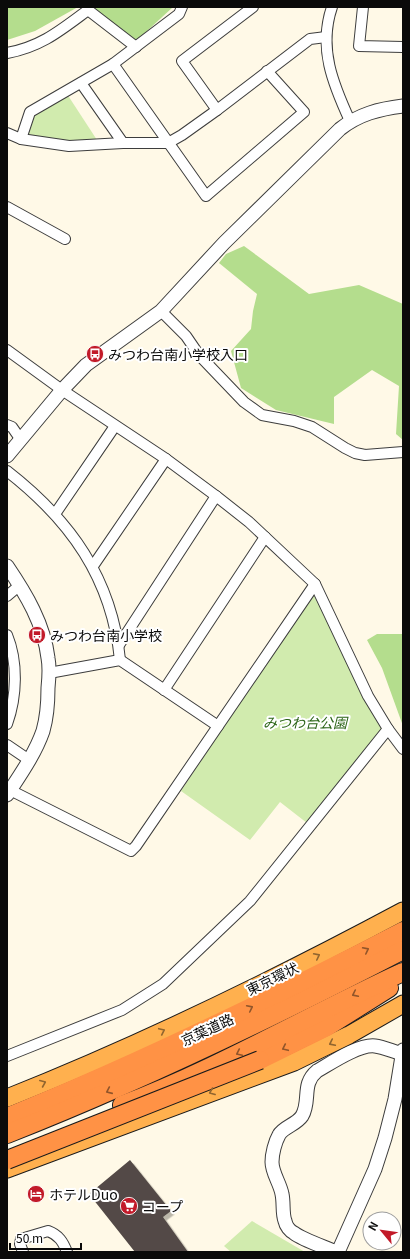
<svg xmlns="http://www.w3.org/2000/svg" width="410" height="1259" viewBox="0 0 410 1259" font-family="Georgia,'Noto Sans JP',serif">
  <defs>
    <filter id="shadow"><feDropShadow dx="3.5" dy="3.5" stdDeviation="0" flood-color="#0004"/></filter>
  </defs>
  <rect width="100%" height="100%" fill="#fff9e7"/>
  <g fill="#d1ebae">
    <path d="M67 94 97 140 68 145 29 138 27 134 34 114Z"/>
    <path d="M313 591 383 730 307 823 280 802 250 840 181 791Z"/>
    <path d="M252 1221 305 1252H231L224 1246Z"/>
  </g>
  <g fill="#b4dd8d">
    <path d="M7 7H78L35 31 7 40Z"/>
    <path d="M91 7H173L135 42Z"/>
    <path d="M244 246 309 294 359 285 403 304V440L396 434 399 386 372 370 334 397V424L276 410 241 388 231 351 251 329 253 311 257 294 219 263 226 254Z"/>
    <path d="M377 634H403V726L382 668 367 640Z"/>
  </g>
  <path fill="#534a46" filter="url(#shadow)" d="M130 1160 171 1211 163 1217 188 1252H135L89 1194Z"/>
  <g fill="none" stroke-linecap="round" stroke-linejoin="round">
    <defs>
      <g id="minor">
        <path d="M332 7C318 48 333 84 350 121"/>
        <path d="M363 7 359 46 403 47"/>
        <path d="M7 53C41 47 61 30 88 10L136 47"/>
        <path d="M113 64 206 196 304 112 267 71"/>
        <path d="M81 83 123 143H168L182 135 217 110 310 39 326 37"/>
        <path d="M217 110 182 61 253 7"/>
        <path d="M7 133 21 139 30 112 113 64 179 14 182 7"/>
        <path d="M21 139 69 146 123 143"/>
        <path d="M7 207 65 239"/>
        <path d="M161 311 186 336 199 355 244 402 262 415 294 421 312 427 345 448 355 453 365 455 403 452"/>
        <path d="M7 350 62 390 166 459 216 496 249 522 315 584 368 696 388 729 403 749"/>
        <path d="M7 425 12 427 21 440"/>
        <path d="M7 471C70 520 112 578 120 660"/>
        <path d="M55 514 115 426"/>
        <path d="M93 566 166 459"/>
        <path d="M7 596 20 585"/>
        <path d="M7 635C18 662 17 696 7 724"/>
        <path d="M119 645 216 496"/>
        <path d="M49 673 120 660 218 726"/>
        <path d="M164 690 265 537"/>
        <path d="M7 745 29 760"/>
        <path d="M10 790 131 851 136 846 315 584"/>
        <path d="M7 1056 122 1010 163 984 250 901 388 729"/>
        <path d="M23 1252 20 1244 21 1239 48 1231C59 1235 63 1242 67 1252"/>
      </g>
      <g id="tertiary">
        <path d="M7 456 62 390 86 365 161 311 224 243 340 129C359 114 379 109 403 106"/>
        <path d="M7 566C26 594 44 624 48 658 50 668 49 678 48 688 48 702 47 717 43 731 35 754 20 775 7 795"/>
        <path d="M336 1252C325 1247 303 1240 294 1233 290 1231 286 1226 285 1221 282 1213 284 1203 282 1194 280 1183 272 1173 272 1162 272 1154 275 1142 279 1135 283 1127 296 1125 302 1116 311 1101 301 1084 317 1071 331 1063 359 1044 375 1046 384 1047 394 1052 403 1054"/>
        <path d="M338 1252 375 1169 385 1138 395 1099 403 1050"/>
      </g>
      <g id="trunk">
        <path d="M7 1098C143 1044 274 980 403 911"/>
        <path d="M7 1169 294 1062 349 1035 403 1004"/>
      </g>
      <g id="motorway">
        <path d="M260 1060 327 1027 389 988"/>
        <path d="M122 1105C219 1068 309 1015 403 972"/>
        <path d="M7 1117C142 1062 273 998 403 931"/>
        <path d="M7 1134C142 1081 274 1017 403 950"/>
      </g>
    </defs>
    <use href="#minor" stroke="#3d3d3d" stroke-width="12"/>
    <use href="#tertiary" stroke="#3d3d3d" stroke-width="15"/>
    <use href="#trunk" stroke="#1b1b1b" stroke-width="19"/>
    <use href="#motorway" stroke="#1b1b1b" stroke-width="20"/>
    <use href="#minor" stroke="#fff" stroke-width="10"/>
    <use href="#tertiary" stroke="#fff" stroke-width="13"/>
    <use href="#trunk" stroke="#ffb04e" stroke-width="17"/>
    <use href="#motorway" stroke="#ff9245" stroke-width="18"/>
    <defs>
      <path id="motorway-bridge" d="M7 1160 260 1060"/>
    </defs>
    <use href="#motorway-bridge" stroke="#1b1b1b" stroke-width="20" stroke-linecap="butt"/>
    <use href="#motorway-bridge" stroke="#ff9245" stroke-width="18"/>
  </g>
  <defs><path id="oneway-chevron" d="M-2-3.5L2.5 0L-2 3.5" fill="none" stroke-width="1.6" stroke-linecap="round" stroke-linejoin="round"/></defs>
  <g stroke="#91552a">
    <use href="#oneway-chevron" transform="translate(366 950) rotate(-27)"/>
    <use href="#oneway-chevron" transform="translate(355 994) rotate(154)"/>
    <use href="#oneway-chevron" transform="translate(250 1008) rotate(-26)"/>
    <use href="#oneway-chevron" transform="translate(285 1048) rotate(155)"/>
    <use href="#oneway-chevron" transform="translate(239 1053) rotate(155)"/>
    <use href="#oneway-chevron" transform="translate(109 1091) rotate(156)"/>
  </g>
  <g stroke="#91652f">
    <use href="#oneway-chevron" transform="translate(317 956) rotate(-27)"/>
    <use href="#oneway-chevron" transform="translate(162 1031) rotate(-25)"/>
    <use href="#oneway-chevron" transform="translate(332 1043) rotate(154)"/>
    <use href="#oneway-chevron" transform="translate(43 1083) rotate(-23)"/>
    <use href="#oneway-chevron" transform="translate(212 1092) rotate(159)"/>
  </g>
  <defs>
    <symbol id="bus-disc" viewBox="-11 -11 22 22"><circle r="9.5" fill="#c21a29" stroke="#fff"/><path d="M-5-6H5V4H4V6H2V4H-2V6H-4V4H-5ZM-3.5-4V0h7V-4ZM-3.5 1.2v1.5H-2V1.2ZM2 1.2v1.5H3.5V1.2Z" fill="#fff"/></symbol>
    <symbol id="hotel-disc" viewBox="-11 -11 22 22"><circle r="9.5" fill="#c21a29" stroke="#fff"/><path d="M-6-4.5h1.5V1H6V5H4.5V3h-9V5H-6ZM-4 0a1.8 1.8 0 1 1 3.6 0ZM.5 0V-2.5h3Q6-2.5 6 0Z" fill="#fff"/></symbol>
    <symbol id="supermarket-disc" viewBox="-11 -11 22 22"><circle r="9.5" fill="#c21a29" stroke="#fff"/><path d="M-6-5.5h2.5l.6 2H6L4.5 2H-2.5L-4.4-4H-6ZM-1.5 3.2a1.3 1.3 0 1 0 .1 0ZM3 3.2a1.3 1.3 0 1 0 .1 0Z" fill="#fff"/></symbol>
  </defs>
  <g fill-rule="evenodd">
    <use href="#bus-disc" x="85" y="344" width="20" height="20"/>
    <use href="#bus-disc" x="27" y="625" width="20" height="20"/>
    <use href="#hotel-disc" x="26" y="1184" width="20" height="20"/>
    <use href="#supermarket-disc" x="119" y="1196" width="20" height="20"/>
  </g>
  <g text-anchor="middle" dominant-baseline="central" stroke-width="4" stroke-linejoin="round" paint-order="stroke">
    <g font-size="14" fill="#0a0a0a" stroke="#fff" text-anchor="start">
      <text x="108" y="354">みつわ台南小学校入口</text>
      <text x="50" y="635">みつわ台南小学校</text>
      <text x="49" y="1194">ホテルDuo</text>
      <text x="142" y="1206">コープ</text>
    </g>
    <g font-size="14" font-style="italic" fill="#2b6417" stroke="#fff">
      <text x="305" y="722">みつわ台公園</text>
    </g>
    <g font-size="14" fill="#0a0a0a" stroke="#fff">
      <text transform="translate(272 978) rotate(-26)">東京環状</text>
      <text transform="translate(207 1029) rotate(-25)">京葉道路</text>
    </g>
  </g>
  <rect width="410" height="1259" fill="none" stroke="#0a0a0a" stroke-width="16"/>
  <g transform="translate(382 1231) rotate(299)"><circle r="19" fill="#ffffff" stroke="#9d9d9d"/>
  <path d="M0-3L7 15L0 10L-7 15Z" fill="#c21a29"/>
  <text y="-6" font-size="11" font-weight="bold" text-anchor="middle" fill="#0a0a0a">N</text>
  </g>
  <path d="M10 1243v6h71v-6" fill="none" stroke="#0a0a0a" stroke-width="2"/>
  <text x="16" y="1243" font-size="12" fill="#0a0a0a" stroke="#ffffff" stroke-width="3" paint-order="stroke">50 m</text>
</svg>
